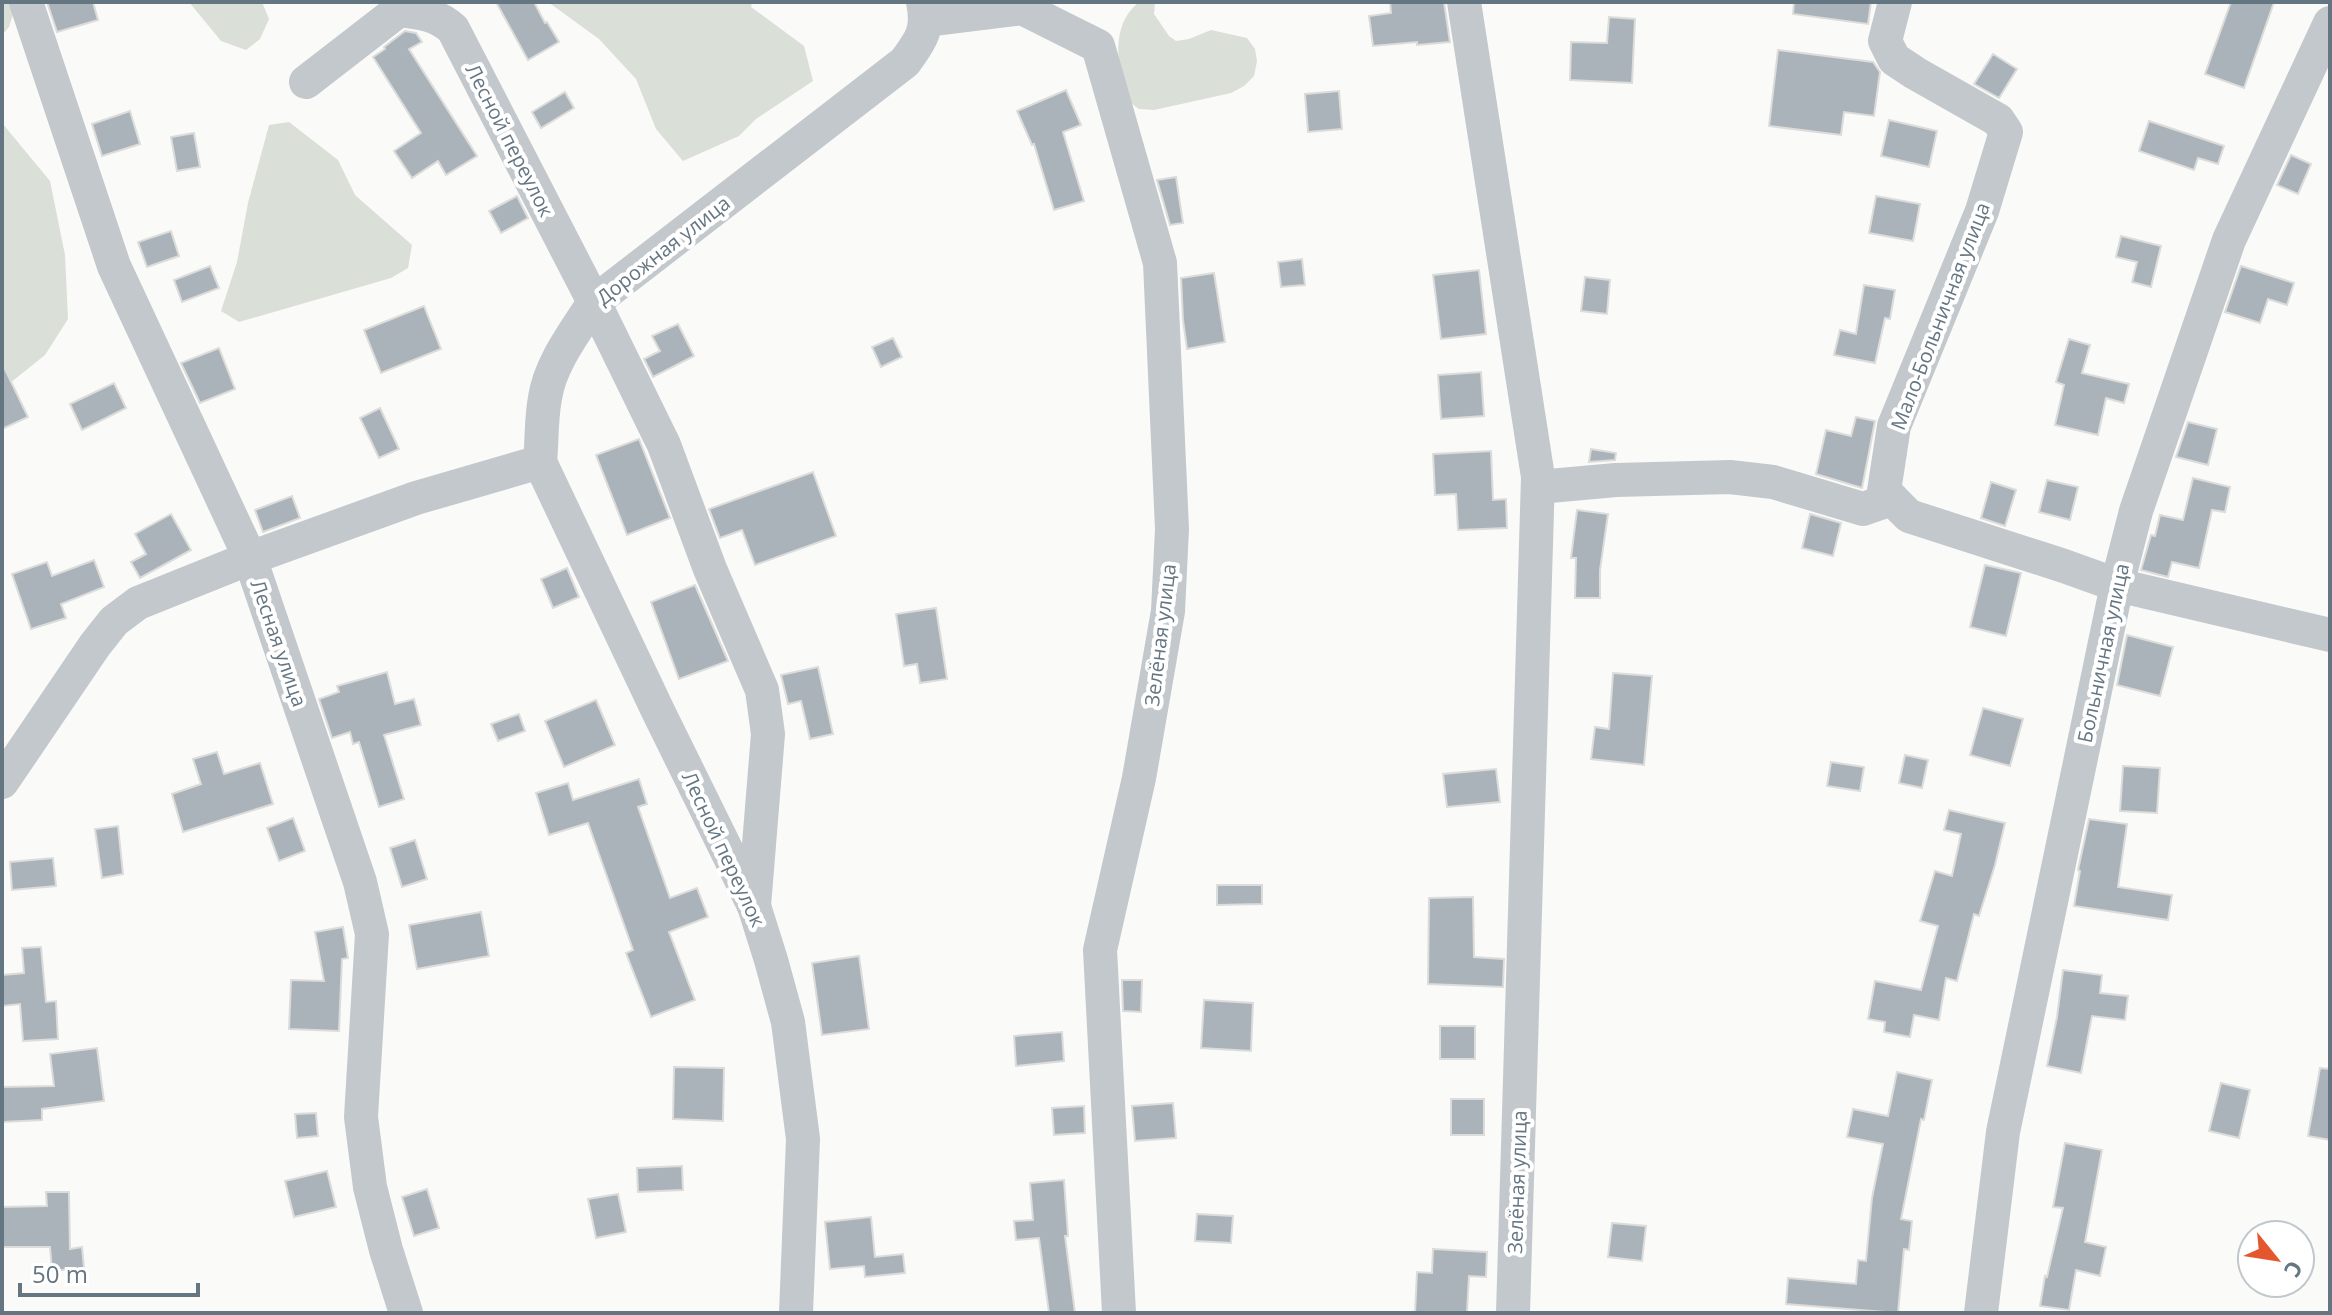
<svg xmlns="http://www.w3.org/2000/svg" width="2332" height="1315" viewBox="0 0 2332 1315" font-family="'Open Sans',sans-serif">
  <rect width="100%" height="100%" fill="#fafaf8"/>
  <g fill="#dadfd7">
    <path d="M2 2H17L9 27 2 35Z"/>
    <path d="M189 2H262L269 19 260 39 246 50 221 41Z"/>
    <path d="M548 2H752L751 7 804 46 813 81 756 119 739 136 683 161 656 129 636 79 599 39Z"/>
    <path d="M1139 2H1155L1154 14 1169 36 1176 41 1189 39 1211 30 1247 38 1255 49 1257 61 1254 76 1244 86 1231 93 1154 110 1139 109 1124 98C1119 65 1109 26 1139 2Z"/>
    <path d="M289 122 338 160 355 195 412 245 408 268 391 278 239 322 221 311 237 262 248 203 269 125Z"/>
    <path d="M2 123 50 181 65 255 68 319 45 355 10 383 2 379Z"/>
  </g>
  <g fill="#aab3b9" stroke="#dcdcda" stroke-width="2">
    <path d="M47 2H93L98 20 57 32Z"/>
    <path d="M496 2H534L545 23 547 22 559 42 528 60Z"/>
    <path d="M1390 2H1444L1450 42 1417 45V42L1373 46 1369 16 1391 13Z"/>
    <path d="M1794 2H1871L1868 24 1793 14Z"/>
    <path d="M2231 2H2274L2244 88 2205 74Z"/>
    <path d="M1609 17 1635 19 1632 83 1570 80 1571 42 1607 43Z"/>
    <path d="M405 31 416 33 422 42 409 49 477 156 446 175 438 161 412 178 394 151 421 133 373 57 385 49 384 47Z"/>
    <path d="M1778 50 1873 62 1880 72 1874 116 1844 112 1841 135 1769 126Z"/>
    <path d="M1993 54 2017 69 1999 98 1974 84Z"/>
    <path d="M1066 90 1081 125 1063 132 1084 201 1054 210 1034 144 1032 145 1017 111Z"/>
    <path d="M1339 91 1342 129 1308 132 1305 94Z"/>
    <path d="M565 92 574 108 541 128 532 112Z"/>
    <path d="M130 111 140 144 102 156 92 124Z"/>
    <path d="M1889 120 1937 131 1929 167 1881 156Z"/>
    <path d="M2149 121 2224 146 2218 164 2198 158 2194 170 2139 151Z"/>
    <path d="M194 133 200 167 177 171 171 137Z"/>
    <path d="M2291 155 2311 164 2298 194 2277 185Z"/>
    <path d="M1176 177 1183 223 1170 225 1157 180Z"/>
    <path d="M517 196 528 218 501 233 489 211Z"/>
    <path d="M1876 196 1920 204 1913 241 1869 233Z"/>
    <path d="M171 231 179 256 147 267 138 242Z"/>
    <path d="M2121 236 2161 246 2151 287 2132 282 2137 262 2116 257Z"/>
    <path d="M1302 259 1305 285 1281 287 1278 262Z"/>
    <path d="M210 266 219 288 182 302 174 280Z"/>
    <path d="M2241 266 2294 283 2287 305 2268 299 2260 323 2225 312Z"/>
    <path d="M1479 270 1486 334 1441 339 1433 275Z"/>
    <path d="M1214 273 1225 342 1187 349 1183 320 1181 278Z"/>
    <path d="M1585 277 1610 280 1607 314 1581 311Z"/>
    <path d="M1864 285 1895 290 1890 319 1885 318 1875 363 1834 355 1840 330 1856 334Z"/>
    <path d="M424 306 441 349 381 373 364 330Z"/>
    <path d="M678 324 694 356 653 377 644 359 660 351 652 336Z"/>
    <path d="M893 338 902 357 881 367 872 347Z"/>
    <path d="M2069 339 2090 345 2082 373 2129 384 2124 403 2106 398 2098 435 2055 425 2064 385 2056 382Z"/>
    <path d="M219 348 235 389 200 403 181 363Z"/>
    <path d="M2 363 28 417 2 429Z"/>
    <path d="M1481 372 1484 416 1441 419 1438 375Z"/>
    <path d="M114 383 126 408 82 430 70 404Z"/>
    <path d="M380 408 399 449 379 458 360 418Z"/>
    <path d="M1856 417 1875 421 1862 488 1816 474 1826 430 1851 436Z"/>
    <path d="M2188 422 2217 429 2208 465 2176 457Z"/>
    <path d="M639 439 670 518 627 535 596 455Z"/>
    <path d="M1591 449 1616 453 1615 460 1589 462Z"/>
    <path d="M1491 451 1493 500 1506 499 1507 528 1458 530 1456 494 1435 495 1433 454Z"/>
    <path d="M813 472 836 536 755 565 742 530 720 538 709 509Z"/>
    <path d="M2193 478 2230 487 2225 512 2212 510 2199 568 2172 562 2168 577 2141 570 2151 535 2155 536 2160 515 2183 520Z"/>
    <path d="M2047 480 2078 487 2070 520 2039 512Z"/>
    <path d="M1991 482 2016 490 2005 526 1981 518Z"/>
    <path d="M292 496 300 518 263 532 255 510Z"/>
    <path d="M1577 510 1608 514 1600 570V598H1575L1576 558H1571Z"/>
    <path d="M171 514 191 550 140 578 131 562 146 554 135 534Z"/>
    <path d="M1810 514 1841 523 1833 556 1802 548Z"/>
    <path d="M94 560 104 587 61 604 66 618 31 629 12 574 47 562 52 576Z"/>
    <path d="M1985 565 2021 573 2006 636 1970 627Z"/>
    <path d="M567 568 579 597 553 608 541 579Z"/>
    <path d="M695 585 728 661 679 679 651 602Z"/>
    <path d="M936 608 947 679 920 683 917 664 904 666 896 614Z"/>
    <path d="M2127 635 2173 647 2160 696 2117 685Z"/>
    <path d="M818 667 833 734 810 739 801 701 788 704 781 675Z"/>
    <path d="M387 672 395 704 414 699 421 725 384 735 404 799 379 807 359 742 353 744 350 732 332 738 319 699 339 692 337 686Z"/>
    <path d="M1613 673 1652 676 1644 765 1591 759 1595 727 1609 729Z"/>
    <path d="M596 700 615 745 564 767 545 721Z"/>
    <path d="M1983 708 2023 719 2010 766 1970 755Z"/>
    <path d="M519 714 525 731 498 741 491 724Z"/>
    <path d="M217 752 224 774 260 763 273 804 183 832 172 794 201 784 193 759Z"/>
    <path d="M1905 755 1928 760 1922 788 1899 783Z"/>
    <path d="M1831 762 1864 767 1860 791 1827 786Z"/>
    <path d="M2123 766 2160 768 2157 813 2120 811Z"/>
    <path d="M1496 769 1500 802 1447 807 1443 774Z"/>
    <path d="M639 779 647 804 638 807 670 898 697 888 708 917 669 932 695 1000 651 1017 626 953 633 950 588 823 549 835 536 793 568 783 573 800Z"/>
    <path d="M1949 810 2005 823 1995 865 1979 916 1974 914 1957 981 1946 978 1939 1020 1914 1015 1910 1037 1884 1032 1885 1022 1868 1019 1875 981 1921 990 1938 926 1920 921 1935 871 1952 876 1961 834 1944 830Z"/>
    <path d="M293 818 305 851 279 861 267 828Z"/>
    <path d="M2089 819 2127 824 2118 887 2172 895 2168 920 2074 906 2080 871 2078 870Z"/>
    <path d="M118 826 123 874 102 878 95 829Z"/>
    <path d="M415 840 427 879 402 887 390 848Z"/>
    <path d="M53 858 56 886 12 890 10 862Z"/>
    <path d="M1217 885H1262V904L1217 905Z"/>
    <path d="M1473 897 1474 957 1504 959 1503 987 1428 984 1429 898Z"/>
    <path d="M481 912 489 956 417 969 409 925Z"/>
    <path d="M343 927 348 958 342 959 339 1031 289 1029 291 980 324 981 315 932Z"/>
    <path d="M41 947 46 1002 56 1001 58 1039 23 1041 20 1004 2 1006V975L24 973 22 948Z"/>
    <path d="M859 956 869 1029 822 1035 812 963Z"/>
    <path d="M2063 970 2102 975 2100 993 2128 996 2125 1020 2092 1016 2081 1073 2047 1066 2057 1017Z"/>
    <path d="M1122 980H1142L1141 1012 1123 1011Z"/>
    <path d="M1204 1000 1253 1003 1251 1051 1201 1048Z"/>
    <rect x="1440" y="1026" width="35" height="33"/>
    <path d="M1062 1032 1064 1061 1016 1066 1014 1036Z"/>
    <path d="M97 1048 104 1101 42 1109V1120L2 1122V1087L54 1086 50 1054Z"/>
    <path d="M674 1067 724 1068 723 1121 673 1119Z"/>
    <path d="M2320 1068 2330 1069V1140L2308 1136Z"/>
    <path d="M1897 1072 1932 1080 1924 1120 1921 1119 1901 1219 1912 1221 1909 1250 1904 1249 1898 1313 1786 1304 1788 1278 1856 1284 1858 1260 1866 1261 1872 1198 1883 1144 1847 1137 1853 1109 1888 1116Z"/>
    <path d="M2221 1083 2250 1090 2239 1138 2209 1131Z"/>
    <rect x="1451" y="1099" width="33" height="36"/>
    <path d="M1173 1103 1176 1138 1135 1141 1132 1106Z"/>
    <path d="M1084 1106 1085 1133 1054 1135 1052 1108Z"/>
    <path d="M316 1113 318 1136 297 1138 295 1114Z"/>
    <path d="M2065 1143 2102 1150 2085 1242 2106 1247 2100 1276 2076 1270 2069 1310 2040 1306 2045 1276 2047 1277 2063 1208 2053 1207Z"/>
    <path d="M682 1166 683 1190 638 1192 637 1168Z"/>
    <path d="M327 1171 336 1207 294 1217 285 1181Z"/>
    <path d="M1064 1180 1068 1236H1065L1075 1313H1049L1039 1238 1016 1240 1014 1221 1033 1220 1030 1183Z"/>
    <path d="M427 1189 439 1228 414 1236 402 1197Z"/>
    <path d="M46 1192H69L70 1249 82 1247 84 1268 52 1271 50 1247H2V1207L47 1206Z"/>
    <path d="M618 1194 626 1232 596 1238 588 1199Z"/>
    <path d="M1197 1214 1233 1216 1231 1243 1195 1241Z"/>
    <path d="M871 1217 875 1257 903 1254 905 1273 865 1277 864 1266 830 1269 825 1222Z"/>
    <path d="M1612 1223 1646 1226 1642 1261 1608 1257Z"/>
    <path d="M1433 1249 1487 1252 1486 1277 1469 1276 1467 1313H1415L1417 1272 1432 1273Z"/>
  </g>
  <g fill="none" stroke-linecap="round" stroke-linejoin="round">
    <g stroke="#c3c8cc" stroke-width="34">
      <path d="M26 2 114 266 250 558 360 882 372 934 361 1117 370 1187 386 1250 406 1313"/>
      <path d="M1464 2 1538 477 1513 1313"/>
      <path d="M1895 2 1885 41 1894 59 1915 73 1998 120 2006 132 1982 211 1894 426 1884 491 1909 516 2064 566 2117 585 2330 635"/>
      <path d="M927 20 1022 8 1098 46 1160 263 1172 529 1168 611 1139 778 1100 950 1119 1313"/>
      <path d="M306 82 399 10C420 12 438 15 453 29L594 302 664 445 710 569 762 690 768 734 754 906"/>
      <path d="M540 462 658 711 754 906 771 960 788 1022 803 1139 796 1313"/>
      <path d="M1538 487 1616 480 1730 477 1773 482 1863 509 1892 499"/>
      <path d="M2 782 95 645 114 621 138 603 250 558 416 498 540 462C542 441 541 419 545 398 550 363 576 331 594 302L905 62C921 40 929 30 923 2"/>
      <path d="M1981 1313 2003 1132 2117 585 2136 511 2229 240 2330 23"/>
    </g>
  </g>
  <g text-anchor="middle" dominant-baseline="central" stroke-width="8" stroke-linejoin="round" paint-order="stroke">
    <g font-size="20" fill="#657683" stroke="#fff">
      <text transform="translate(510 140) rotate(63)">Лесной переулок</text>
      <text transform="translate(663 250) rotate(-38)">Дорожная улица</text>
      <text transform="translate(1940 316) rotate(-69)">Мало-Больничная улица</text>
      <text transform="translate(1160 635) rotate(-83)">Зелёная улица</text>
      <text transform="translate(279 643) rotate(71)">Лесная улица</text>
      <text transform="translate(2103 653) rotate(-78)">Больничная улица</text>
      <text transform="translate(724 849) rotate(65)">Лесной переулок</text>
      <text transform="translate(1517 1182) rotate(-88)">Зелёная улица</text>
    </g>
  </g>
  <rect width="2332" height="1315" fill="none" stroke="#657683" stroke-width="8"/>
  <g transform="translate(2276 1259) rotate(120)"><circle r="38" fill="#ffffff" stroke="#c1c8cd" stroke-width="2"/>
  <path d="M0-6L14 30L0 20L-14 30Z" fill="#e4572e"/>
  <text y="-12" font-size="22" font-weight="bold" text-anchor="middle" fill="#657683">С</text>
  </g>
  <path d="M20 1283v12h178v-12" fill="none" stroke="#657683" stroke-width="4"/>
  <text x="32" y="1283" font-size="24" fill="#657683" stroke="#ffffff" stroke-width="6" paint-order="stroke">50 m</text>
</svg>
